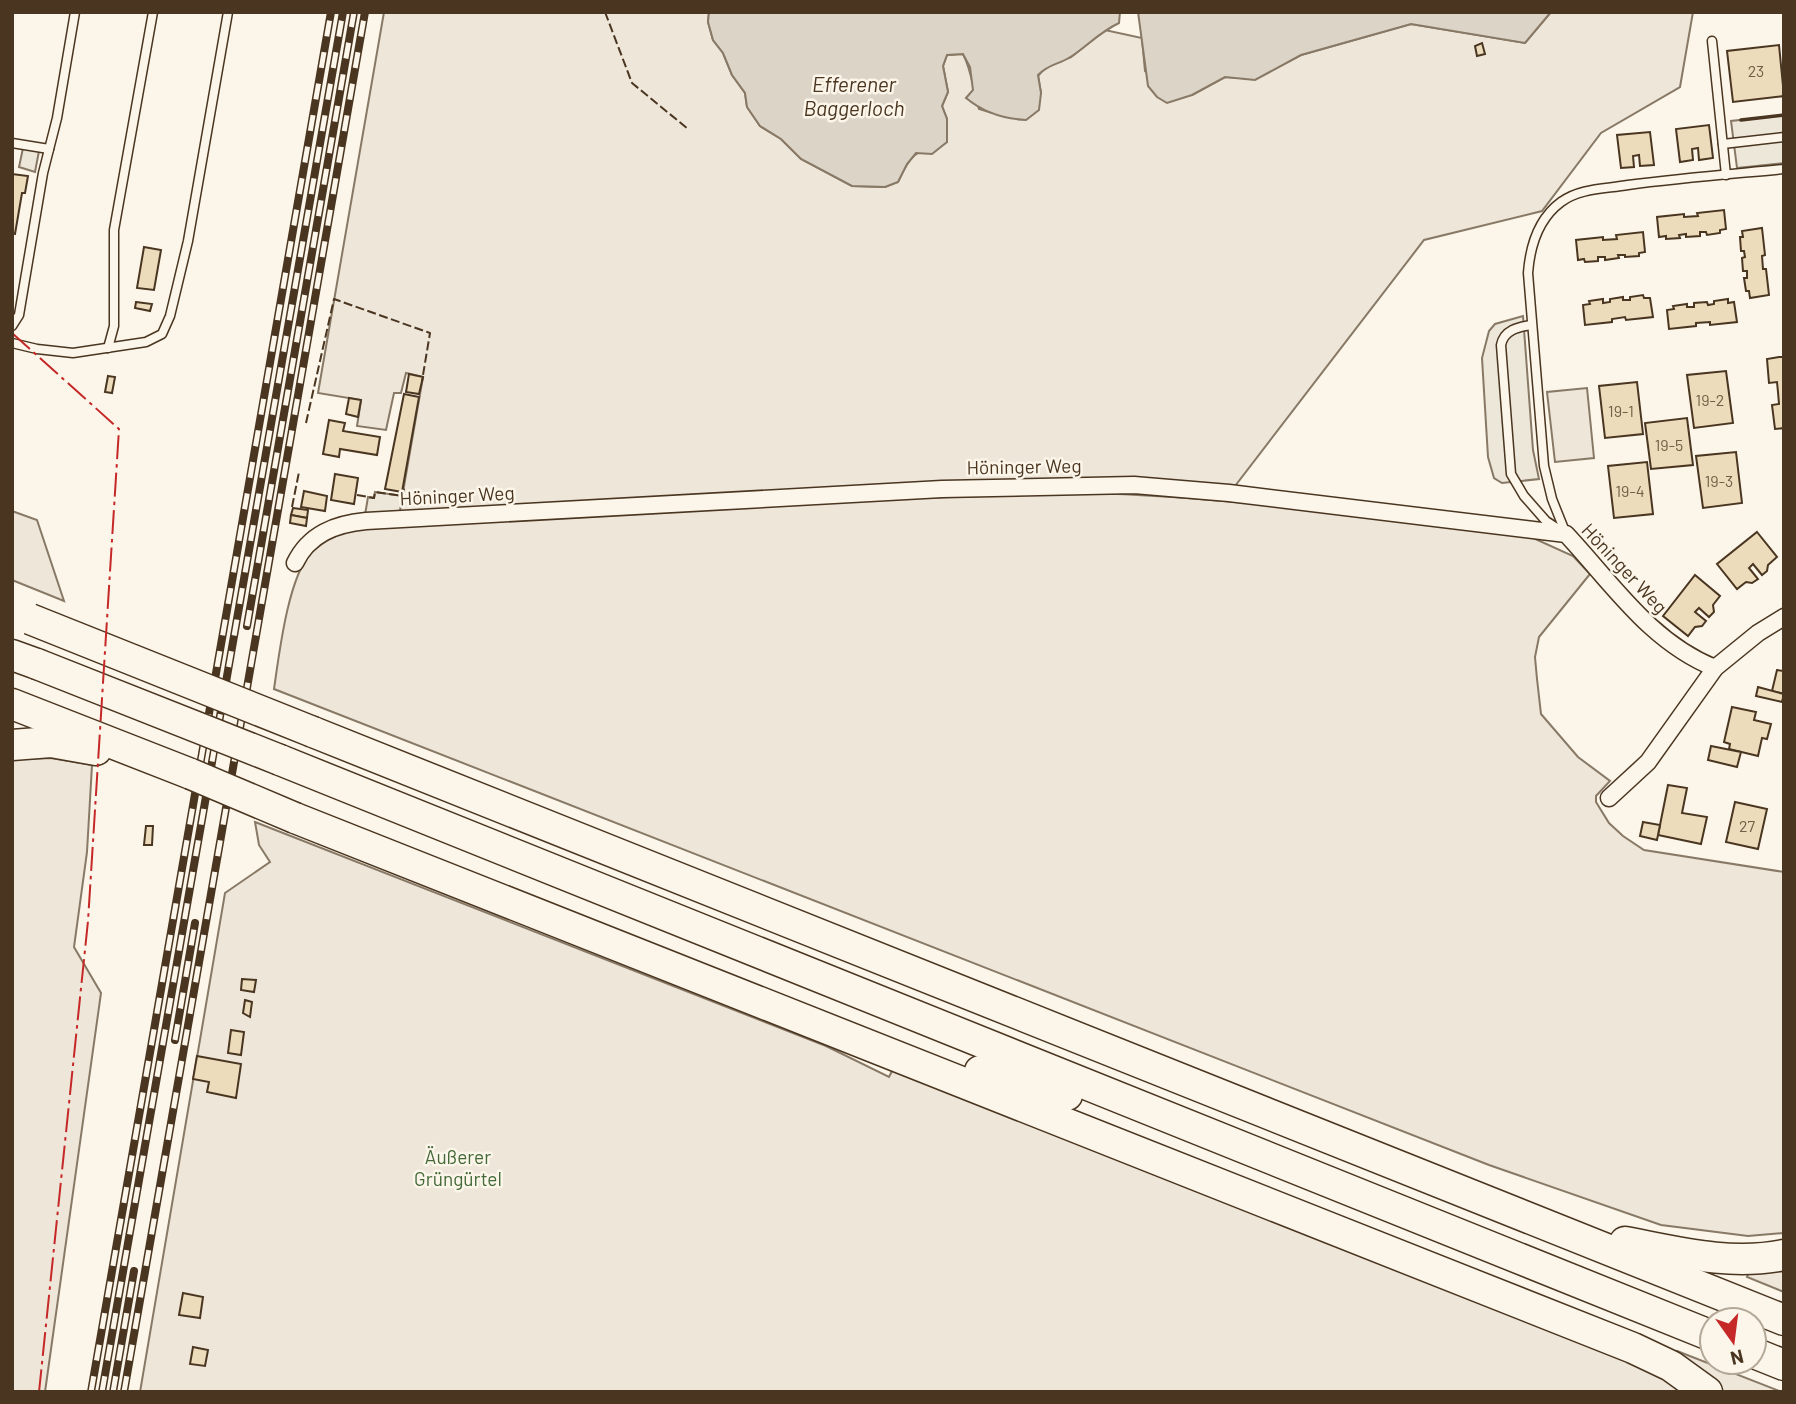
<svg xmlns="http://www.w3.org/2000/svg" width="1796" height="1404" viewBox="0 0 1796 1404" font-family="Barlow,sans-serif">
  <rect width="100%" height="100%" fill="#fbf6e9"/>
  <g fill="#ede6d9" stroke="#887966" stroke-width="2">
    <path d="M384 12H709L708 22 713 40 723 53 732 75 745 93 747 107 760 126 781 139 801 159 852 186 885 187 898 182C912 151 916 152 947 142V119L942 106 948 92 943 66 947 55 963 54C972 71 973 90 979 109L992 113 1041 93 1038 76 1047 65 1071 57 1105 30 1142 38 1145 71 1192 95 1225 77 1255 79 1301 55 1411 24 1525 43 1551 12H1693L1680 87 1601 133 1542 211 1424 240 1235 486 399 515 423 377 406 373 401 393H394L386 430 357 426 361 400 318 393Z"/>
    <path d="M1587 388 1594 458 1555 462 1547 392Z"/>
    <path d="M1083 493C1233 496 1382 519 1531 537L1573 556 1590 574 1539 637 1535 657 1537 679 1541 714 1578 757 1610 781 1596 796V802L1609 823 1623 836 1644 850 1784 872V1233L1748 1236 1661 1225 1489 1165 274 689C279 655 288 577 311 553 325 539 345 531 364 526L826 501Z"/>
    <path d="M12 511 37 520 64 601 12 580Z"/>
    <path d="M51 758 92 765 87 852 74 947 101 993 45 1392H12V759Z"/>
    <path d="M255 822 826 1046 889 1077 893 1069 1671 1379 1688 1392H140L225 893 270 862 259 845Z"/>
    <path d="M1784 1265V1292L1747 1277 1750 1269Z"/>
    <path d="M1677 1351 1782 1392H1724L1712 1381 1675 1358Z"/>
  </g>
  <g fill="#ede7d9" stroke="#887966" stroke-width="2">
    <path d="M1784 115V163L1737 168 1731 121Z"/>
    <path d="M23 148 39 151 35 172 19 167Z"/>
    <path d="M1523 316 1533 450 1539 479 1502 483 1494 478 1488 457 1482 358 1489 331 1495 324Z"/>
    <path d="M375 492 403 496 399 515H365L368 497 374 498Z"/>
  </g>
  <g fill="#dcd4c6" stroke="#887966" stroke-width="2">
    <path d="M709 12H1120L1119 23C1100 32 1088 45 1072 56 1059 65 1050 63 1038 75L1041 93 1039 110 1026 120C1005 119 983 112 966 98L973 90 970 67 963 54 947 55 943 66 948 92 942 106 947 119V142L932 154 916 153 907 164 898 182 885 187 852 186 801 159 781 139 760 126 747 107 745 93 732 75 723 53 713 40 708 22Z"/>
    <path d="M1138 12H1551L1525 43 1411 24 1301 55 1255 80 1225 77 1192 95 1167 103 1157 97 1148 86Z"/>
  </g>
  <g fill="#ecdcbc" stroke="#4a3520" stroke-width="2">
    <path d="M1482 43 1485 54 1477 56 1475 46Z"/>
    <path d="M1779 45 1784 96 1733 102 1727 51Z"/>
    <path d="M1709 125 1713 158 1699 160 1698 148 1692 149 1693 160 1680 162 1676 129Z"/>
    <path d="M1650 132 1654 165 1640 166 1639 155 1633 156 1634 167 1621 168 1617 135Z"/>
    <path d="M12 174 28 176 25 193H22L15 234 12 233Z"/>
    <path d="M1724 210 1726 229 1720 230V233L1707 235 1706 232H1700V236L1686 237V234L1679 235 1680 238 1666 239V236L1659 237 1657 217 1684 214V217L1698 216 1697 213Z"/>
    <path d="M1762 228 1765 255 1762 256 1763 269H1766L1769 295 1750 298 1749 291H1746L1744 278H1747V271H1743L1742 258 1745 257 1744 251H1741L1740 237H1743L1742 231Z"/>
    <path d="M1643 232 1645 252 1639 253V256L1625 257V255H1618L1619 258 1605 260V257H1598V261L1585 262 1584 259 1578 260 1576 240 1603 237V240L1617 239 1616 235Z"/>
    <path d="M144 247 161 250 154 290 137 288Z"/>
    <path d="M1643 295 1644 298H1650L1653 317 1626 320 1625 317 1612 319V322L1585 325 1583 305 1590 304 1589 301 1603 299V303L1610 302V299L1623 297V300H1630V297Z"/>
    <path d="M1728 299V303L1734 302 1737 322 1710 325V322L1696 323V326L1669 329 1667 310 1674 309 1673 306 1687 304V307H1694V303L1707 302 1708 305 1714 304V301Z"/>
    <path d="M136 302 152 304 150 311 135 308Z"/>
    <path d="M1779 357H1784V428L1775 429 1772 405 1779 404 1778 392 1777 382 1769 383 1767 359Z"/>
    <path d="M1726 371 1733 423 1694 428 1687 375Z"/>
    <path d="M409 374 423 377 419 394 406 392Z"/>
    <path d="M108 376 115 377 112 393 105 392Z"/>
    <path d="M1637 382 1643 434 1605 438 1599 386Z"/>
    <path d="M404 394 419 397 402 492 385 489Z"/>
    <path d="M349 398 361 400 358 417 346 414Z"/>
    <path d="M1687 418 1693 465 1651 469 1645 423Z"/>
    <path d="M329 420 345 423 343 431 380 437 377 455 340 449 339 457 323 454Z"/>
    <path d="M1736 452 1742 503 1703 508 1696 456Z"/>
    <path d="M1647 462 1653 514 1614 518 1608 466Z"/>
    <path d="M335 474 358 478 354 504 331 500Z"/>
    <path d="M304 491 327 496 325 511 301 507Z"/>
    <path d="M293 508 308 510 307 518 291 515Z"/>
    <path d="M291 515 307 518 306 526 290 523Z"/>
    <path d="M1757 532 1777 557 1768 565 1767 571 1762 575 1753 564 1749 568 1758 579 1752 583 1746 582 1737 589 1717 564Z"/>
    <path d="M1695 575 1720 596 1713 605 1714 612 1709 617 1699 608 1695 612 1706 621 1702 626 1695 627 1688 636 1663 616Z"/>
    <path d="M1777 670 1784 671V694L1772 691Z"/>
    <path d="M1758 687 1784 694 1782 702 1756 696Z"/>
    <path d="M1732 707 1756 712 1754 720 1771 724 1767 739 1762 738 1758 756 1729 749 1730 744 1724 742Z"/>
    <path d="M1711 746 1741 752 1737 767 1708 760Z"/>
    <path d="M1668 785 1687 788 1682 813 1707 817 1701 844 1658 835Z"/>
    <path d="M1735 802 1767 809 1758 849 1726 842Z"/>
    <path d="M1643 822 1660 825 1657 840 1640 836Z"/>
    <path d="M146 826H153L152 845H144Z"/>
    <path d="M242 979 256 980 254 992 241 990Z"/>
    <path d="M245 1000 252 1002 250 1017 243 1013Z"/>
    <path d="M231 1030 244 1032 241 1055 228 1053Z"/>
    <path d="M197 1056 241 1064 236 1098 207 1092 209 1082 193 1079Z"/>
    <path d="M183 1293 203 1297 200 1318 179 1315Z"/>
    <path d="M193 1347 208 1350 205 1366 190 1364Z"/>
  </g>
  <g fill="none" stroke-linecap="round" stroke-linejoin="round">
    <defs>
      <g id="lane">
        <path d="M1712 41 1726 175"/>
        <path d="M12 143 49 149"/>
        <path d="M1723 144 1784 137"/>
        <path d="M1531 325C1518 327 1504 330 1501 345L1511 474 1524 496 1546 521 1560 530"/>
        <path d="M12 326 19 315 43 173 57 118 75 12"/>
        <path d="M12 343 37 349 73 353 146 342 162 334 170 316 188 241 228 12"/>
        <path d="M108 348 114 326V230L153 12"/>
        <path d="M1566 534 1552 499 1544 466 1528 273C1530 247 1538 219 1561 202 1580 188 1605 189 1628 185 1680 178 1732 174 1784 169"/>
      </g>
      <g id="street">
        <path d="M295 563C309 534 335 524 366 521L942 489 1134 485 1229 493 1566 534C1612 583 1650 642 1715 668"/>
        <path d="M1609 798 1648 762 1715 668 1758 633 1784 617"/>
      </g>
      <g id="highway">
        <path d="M12 655 37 664"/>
        <path d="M12 704 191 774"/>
        <path d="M313 732 1784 1320"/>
        <path d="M12 745 51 742 96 750"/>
        <path d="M280 760 1712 1336"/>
        <path d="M295 818 1633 1348 1671 1366 1707 1392"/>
        <path d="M980 1071 1067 1095"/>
        <path d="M1625 1242C1678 1252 1730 1266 1784 1255"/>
        <path d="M1754 1353 1784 1365"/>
      </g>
    </defs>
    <use href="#lane" stroke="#4a3520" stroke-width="11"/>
    <use href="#street" stroke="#4a3520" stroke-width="19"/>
    <use href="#highway" stroke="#4a3520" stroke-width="33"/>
    <use href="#lane" stroke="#fbf6e9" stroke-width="8"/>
    <use href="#street" stroke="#fbf6e9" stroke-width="16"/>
    <use href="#highway" stroke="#fbf6e9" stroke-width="30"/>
    <defs>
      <g id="rail">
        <path d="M247 626 354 12"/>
        <path d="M175 1040 195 923"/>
        <path d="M91 1392 331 12"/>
        <path d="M102 1392 343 12"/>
        <path d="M113 1392 134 1271"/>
        <path d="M124 1392 365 12"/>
      </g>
    </defs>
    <use href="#rail" stroke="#4a3520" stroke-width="8"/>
    <use href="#rail" stroke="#fbf6e9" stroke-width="5" stroke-dasharray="16" stroke-linecap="butt"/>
    <defs>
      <g id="highway-bridge">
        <path d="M30 619 313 732"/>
        <path d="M37 664 280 760"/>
        <path d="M191 774 295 818"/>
      </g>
    </defs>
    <use href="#highway-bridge" stroke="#4a3520" stroke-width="33" stroke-linecap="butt"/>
    <use href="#highway-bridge" stroke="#fbf6e9" stroke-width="30"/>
    <g stroke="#4a3520" stroke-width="2" stroke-dasharray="9 3.5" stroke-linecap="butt">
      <path d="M605 12 632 83 688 129"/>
      <path d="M306 423 334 299 430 333 422 381"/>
      <path d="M357 495 374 498 375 492 403 496 404 488"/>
      <path d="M292 507 299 472"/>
    </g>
    <path stroke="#4a3520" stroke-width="3.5" d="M1741 120 1784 115"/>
    <path stroke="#c62828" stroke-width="2" stroke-dasharray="24 5 3.5 5" stroke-linecap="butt" d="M12 333 119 429 88 921 39 1392"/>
  </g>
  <g text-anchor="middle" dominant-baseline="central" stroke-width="5" stroke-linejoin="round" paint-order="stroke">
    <g font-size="16" fill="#725f47">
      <text x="1756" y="70">23</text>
      <text x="1710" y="399">19-2</text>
      <text x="1621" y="410">19-1</text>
      <text x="1669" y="444">19-5</text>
      <text x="1719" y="480">19-3</text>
      <text x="1630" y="490">19-4</text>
      <text x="1747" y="825">27</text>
    </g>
    <g font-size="19" fill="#4a3520" stroke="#fbf6e9">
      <text transform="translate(1024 466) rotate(-1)">Höninger Weg</text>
      <text transform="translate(457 495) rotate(-3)">Höninger Weg</text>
      <text transform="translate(1625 568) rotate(47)">Höninger Weg</text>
    </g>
    <g font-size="19" fill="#436837" stroke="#fbf6e9">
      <text x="458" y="1156">Äußerer<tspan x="458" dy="22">Grüngürtel</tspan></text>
    </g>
    <g font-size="21" font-style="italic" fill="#4a3520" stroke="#fbf6e9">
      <text x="854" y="83">Efferener<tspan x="854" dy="24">Baggerloch</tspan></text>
    </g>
  </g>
  <rect width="1796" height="1404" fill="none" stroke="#4a3520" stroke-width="28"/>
  <g transform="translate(1733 1341) rotate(166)"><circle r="33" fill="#fbf6e9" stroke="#b4a999" stroke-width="2"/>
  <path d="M0-5L12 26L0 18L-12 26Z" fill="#c62828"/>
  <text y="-10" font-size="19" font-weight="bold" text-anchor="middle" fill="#4a3520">N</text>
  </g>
</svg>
